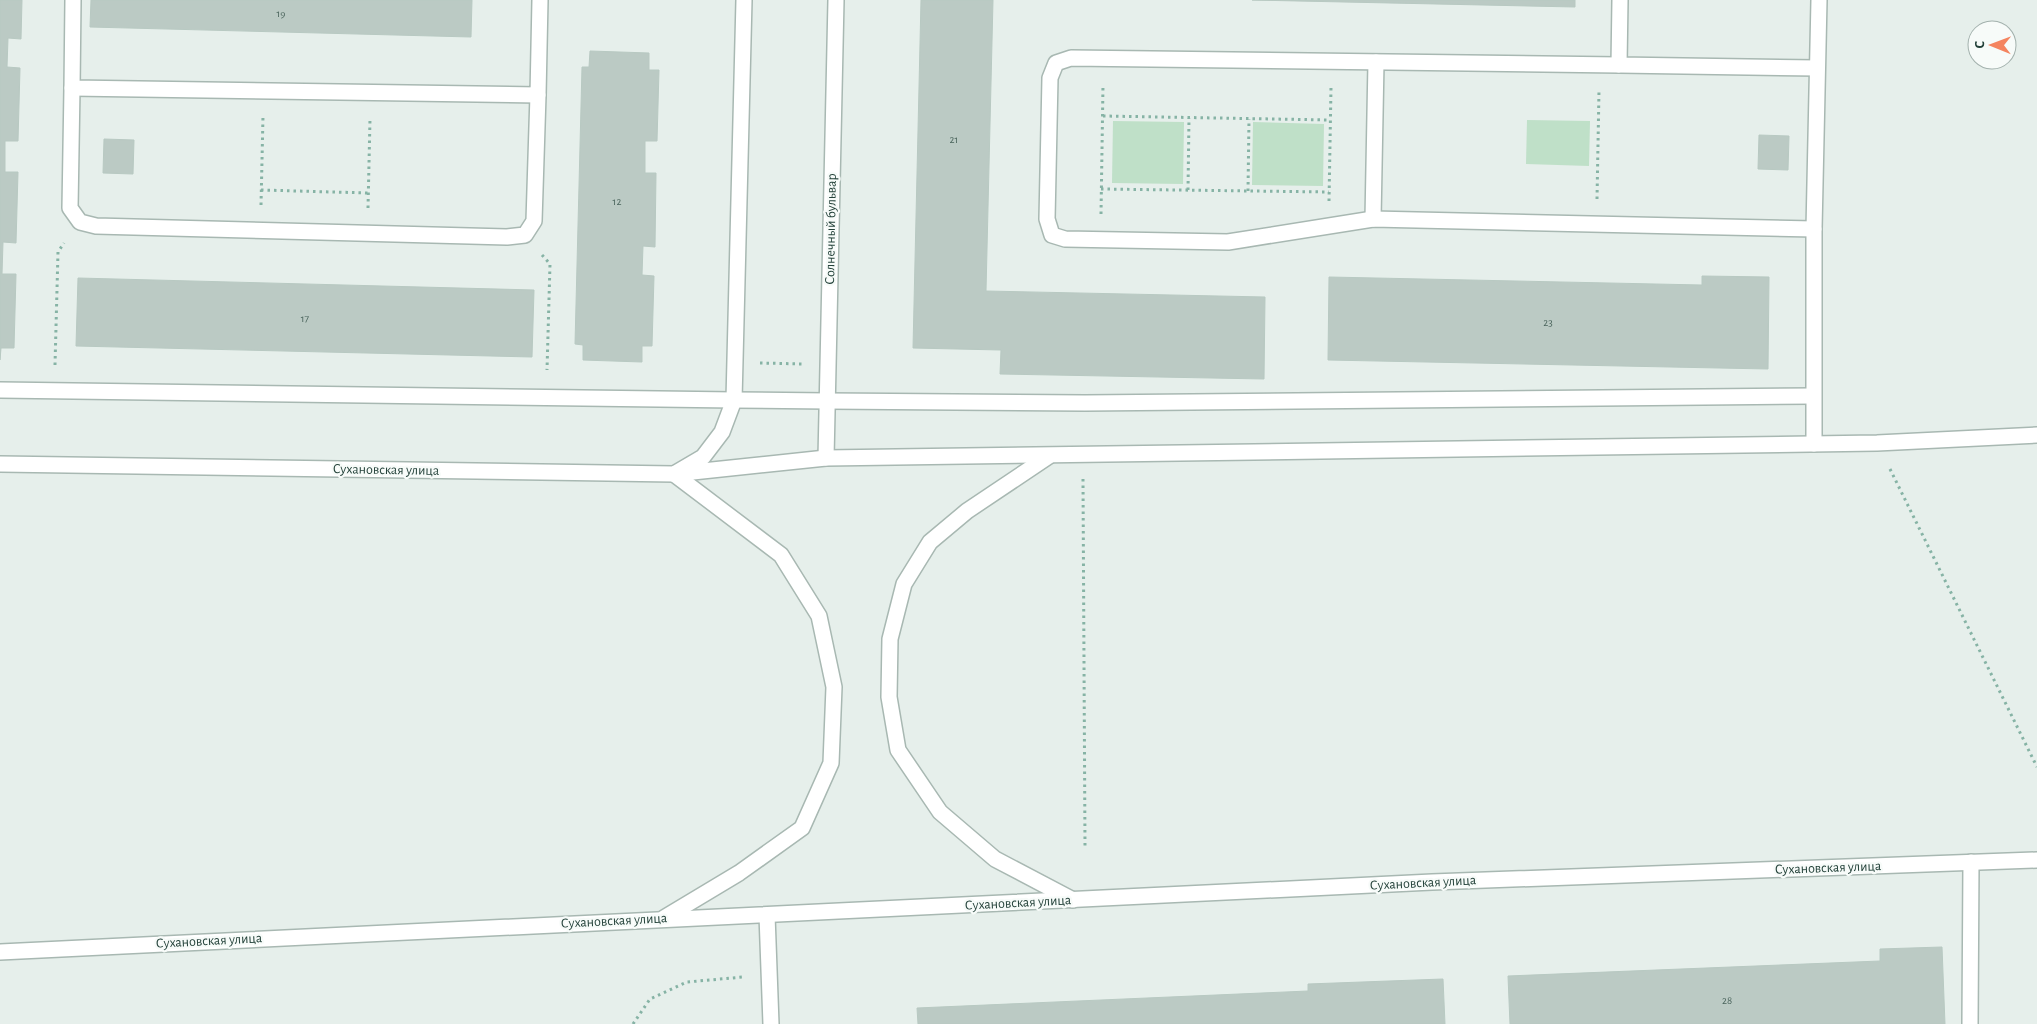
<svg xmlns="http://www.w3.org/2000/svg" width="2037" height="1024" viewBox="0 0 2037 1024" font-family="'Alegreya Sans',sans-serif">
  <rect width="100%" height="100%" fill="#e6efeb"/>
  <g fill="#bfe0c8">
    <path d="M1527 120 1590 121 1589 166 1526 164Z"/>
    <path d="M1113 121 1184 122 1183 184 1112 183Z"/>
    <path d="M1253 122 1324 124 1323 186 1252 185Z"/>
  </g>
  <g fill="#bbcac4" stroke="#b8c9c2">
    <path d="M0 0H22L21 39 8 38 7 67 20 68 18 141H5V172H18L16 243 3 242 2 274H16L14 348H1L0 360Z"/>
    <path d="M91 0H472L471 37 90 27Z"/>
    <path d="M921 0H993L986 291 1265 297 1264 379 1000 374 1001 350 913 348Z"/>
    <path d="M1252 0H1575V7Z"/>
    <path d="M590 51 649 53V70H659L657 141H645V173H656L655 247 643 246 642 275 654 276 652 346H642V362L583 360V345L575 344 582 67H589Z"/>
    <path d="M1759 135 1789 136 1788 170 1758 169Z"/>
    <path d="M104 139 134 140 133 174 103 173Z"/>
    <path d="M1702 276 1769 277 1768 369 1328 360 1329 277 1702 285Z"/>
    <path d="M78 278 534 290 532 357 76 346Z"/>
    <path d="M1942 947 1945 1024H1510L1508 976 1880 961V949Z"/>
    <path d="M1443 979 1445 1024H918L917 1008 1308 991V984Z"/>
  </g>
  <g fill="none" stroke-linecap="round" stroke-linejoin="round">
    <defs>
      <g id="service">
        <path d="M73 0 72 88 538 95 540 0"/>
        <path d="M1620 0 1619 65 1817 68"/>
        <path d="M1619 65 1071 58 1056 63 1050 78 1047 219 1052 235 1065 239 1228 242 1373 219 1814 229"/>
        <path d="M72 88 70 208 80 222 96 226 507 237 525 235 534 221 538 95"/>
        <path d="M1373 219 1376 62"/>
        <path d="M0 390 734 400"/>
        <path d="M828 401 1085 403 1813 396"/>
        <path d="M1814 444V229L1819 0"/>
        <path d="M767 915 771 1024"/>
        <path d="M1970 1024 1971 862"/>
      </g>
      <g id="minor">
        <path d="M734 400 828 401"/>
        <path d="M826 458 836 0"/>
        <path d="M0 464 674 474 703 457 722 432 734 400 744 0"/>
        <path d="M664 918 739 873 802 828 831 763 834 687 819 616 781 555 674 474"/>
      </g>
      <g id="tertiary">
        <path d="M1049 456 967 511 930 542 904 584 890 639 889 697 898 750 940 812 995 859 1073 900"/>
        <path d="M674 474 826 458 1877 443 2037 435"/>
        <path d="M0 952 1432 882 2037 860"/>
      </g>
    </defs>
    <use href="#service" stroke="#a8b8b2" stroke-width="18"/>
    <use href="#minor" stroke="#a8b8b2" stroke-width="18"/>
    <use href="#tertiary" stroke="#a8b8b2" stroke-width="18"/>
    <g stroke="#86b3a5" stroke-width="3" stroke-dasharray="2.5 4" stroke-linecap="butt">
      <path d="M1103 116 1330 120"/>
      <path d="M1101 189 1329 192"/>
      <path d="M261 190 368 193"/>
      <path d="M1188 190 1189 118"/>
      <path d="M1248 191 1249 119"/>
      <path d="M1597 199 1599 90"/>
      <path d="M1329 201 1331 87"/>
      <path d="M261 205 263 116"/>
      <path d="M368 208 370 119"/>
      <path d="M1101 214 1103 85"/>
      <path d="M542 255 550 264 547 370"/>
      <path d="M760 363 802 364"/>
      <path d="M55 365 58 252 64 243"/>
      <path d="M1890 469 2037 767"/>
      <path d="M1083 479 1085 846"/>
      <path d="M633 1024 650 999 687 982 743 977"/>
    </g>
    <use href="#service" stroke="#fff" stroke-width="15"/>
    <use href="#minor" stroke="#fff" stroke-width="15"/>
    <use href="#tertiary" stroke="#fff" stroke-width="15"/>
  </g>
  <g text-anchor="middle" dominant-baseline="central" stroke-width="4.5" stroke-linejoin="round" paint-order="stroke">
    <g font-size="11" fill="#4a645c">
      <text x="281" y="13">19</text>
      <text x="954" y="139">21</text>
      <text x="617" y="201">12</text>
      <text x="305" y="318">17</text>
      <text x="1548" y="322">23</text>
      <text x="1727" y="1000">28</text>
    </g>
    <g font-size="14" fill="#24423a" stroke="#f7fbf9">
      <text transform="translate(831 229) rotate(-89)">Солнечный бульвар</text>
      <text transform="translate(386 470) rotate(1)">Сухановская улица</text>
      <text transform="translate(1828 868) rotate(-2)">Сухановская улица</text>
      <text transform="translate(1423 883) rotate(-3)">Сухановская улица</text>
      <text transform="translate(1018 903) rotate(-3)">Сухановская улица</text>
      <text transform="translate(614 921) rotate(-3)">Сухановская улица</text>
      <text transform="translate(209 941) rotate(-3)">Сухановская улица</text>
    </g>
  </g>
  <g transform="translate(1992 45) rotate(271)"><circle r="24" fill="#f7fbf9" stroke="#a3b1ad"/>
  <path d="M0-4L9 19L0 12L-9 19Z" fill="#f4845f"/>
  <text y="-8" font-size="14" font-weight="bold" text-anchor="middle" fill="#24423a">С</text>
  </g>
</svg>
